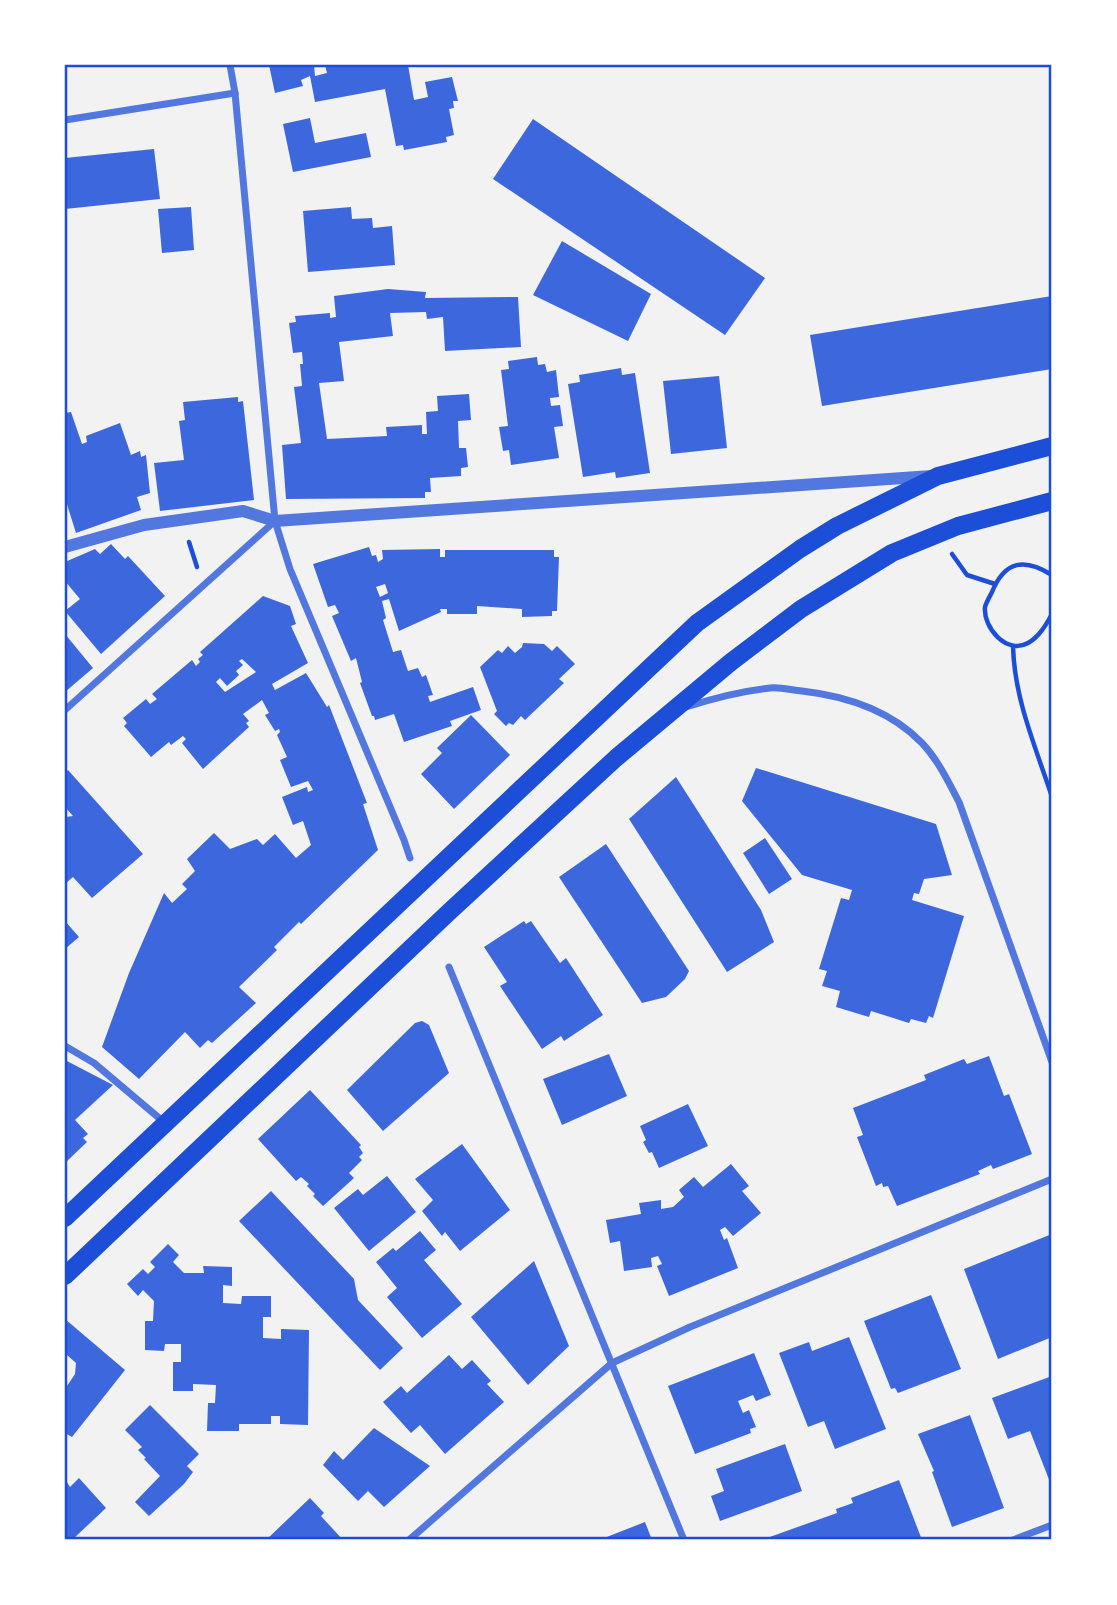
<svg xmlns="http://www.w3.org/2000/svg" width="1117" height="1605" viewBox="0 0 1117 1605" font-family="'Libre Baskerville',serif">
  <rect width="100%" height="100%" fill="#f2f2f2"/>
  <g fill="#3d67dc" fill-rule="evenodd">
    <path d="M269 65H314L315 76 327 73 325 65H408L414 100 428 97 425 82 452 77 458 101H453L454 108 449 109 454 135 446 137 447 142 404 150 403 145 396 146 385 89 315 102 310 76 301 80 303 86 275 93Z"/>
    <path d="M310 118 315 143 366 133 371 157 293 172 283 124Z"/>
    <path d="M533 119 765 278 725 335 493 179Z"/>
    <path d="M154 149 160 199 65 209V158Z"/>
    <path d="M191 207 194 250 162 253 158 209Z"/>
    <path d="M351 207 352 219 372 218 373 228 392 226 395 265 308 272 303 211Z"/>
    <path d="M562 241 651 294 628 341 533 295Z"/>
    <path d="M388 289 426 292 425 298 518 297 521 347 445 351 443 317 427 319 426 312 390 313 393 336 339 342 344 381 319 383 327 439 387 436 386 427 422 425V434H427L426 412 438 411 437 396 469 394 471 420 458 421 459 448H466L468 467 461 468V476L430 478 431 492H425V498L286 499 282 445 301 443 294 387 302 386 300 364H303L302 352 293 353 289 323 296 322 295 316 330 313V318L336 317 334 296Z"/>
    <path d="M1052 296V369L822 406 810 335Z"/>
    <path d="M537 357 538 365 545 364 547 372 556 370 559 397 550 398 551 406 560 405 563 426 554 427 559 458 511 465 509 450 503 451 499 427 508 426 501 370 509 369 508 361Z"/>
    <path d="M621 368 622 375 635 373 650 473 616 478 615 472 583 477 568 384 580 382 579 375Z"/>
    <path d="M719 376 727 448 671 454 663 381Z"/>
    <path d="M238 397V402L243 401 254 500 160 511 154 463 184 460 179 421 185 420 183 402Z"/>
    <path d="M71 412 82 444 87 442 86 436 120 423 131 455 140 451 141 457 146 455 150 493 137 497 141 510 76 533 65 498V413Z"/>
    <path d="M111 544 125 559 128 556 165 596 101 654 65 611 80 599 65 581V562L95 549 100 554Z"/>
    <path d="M369 547 372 556 376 555 378 562 383 559 382 550 440 549V557H445V550H554V557H559L557 611H552V616L522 617V609L477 606V614H447V609H440L441 612 399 631 389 599 382 601 386 618 383 620 393 652 401 650 408 671 418 668 422 677 426 675 433 695 428 696 430 702 473 687 481 710 450 721 452 726 404 742 394 714 375 720 374 716H372L360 683 362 682 356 658 351 661 332 616 339 613 335 605 328 607 313 564ZM385 584 388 593 380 597 376 587Z"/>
    <path d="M263 596 290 606 296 624 291 626 308 663 272 684 275 690 306 673 327 707 329 705 367 803 363 804 378 850 301 924 299 922 274 947 277 950 239 987 256 1003 212 1043 208 1040 200 1048 185 1032 139 1079 102 1047 129 973 164 893 172 903 187 889 182 884 195 871 187 859 214 833 230 849 257 839 263 845 275 834 296 858 311 845 303 821 293 825 282 797 307 787 308 792 313 790 308 781 291 787 280 760 287 757 277 735 280 732 279 729 275 731 265 715 269 713 262 700 243 714 249 721 246 723 249 727 203 769 182 743 186 739 183 736 171 745 169 742 151 757 124 726 127 723 123 718 146 699 150 704 157 699 152 694 192 660 196 666 200 662 198 659 203 655 200 652ZM242 659 256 672 225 692 216 682 220 678 227 686 239 675 236 671 243 665 239 661Z"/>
    <path d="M65 634 93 668 65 692Z"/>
    <path d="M523 643 544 644 552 651 557 646 575 664 559 679 564 683 525 720 521 716 513 725 509 723 506 726 494 714 497 711 480 667 498 650 502 653 508 646 515 653 522 647Z"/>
    <path d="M471 715 510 755 454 809 421 774 442 753 437 748Z"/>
    <path d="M756 768 936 824 952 875 924 879 919 894 914 893 912 900 964 916 933 1018 929 1016 926 1023 911 1019 909 1023 871 1011 869 1017 836 1007 840 991 822 986 827 971 819 969 841 898 849 900 852 890 802 875 742 801Z"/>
    <path d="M68 770 143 854 92 898 73 877 65 884V821L66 817 73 816 65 807V773Z"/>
    <path d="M676 777 761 910 774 942 727 972 629 819Z"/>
    <path d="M765 838 792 879 769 894 743 853Z"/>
    <path d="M606 844 689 971 685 979 666 997 642 1003 559 877Z"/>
    <path d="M65 921 79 937 65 949Z"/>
    <path d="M524 921 526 924 531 921 560 963 566 958 603 1015 564 1041 561 1036 542 1049 500 986 507 982 484 947Z"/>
    <path d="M422 1021 429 1025 449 1073 383 1131 347 1090 415 1023Z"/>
    <path d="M609 1054 627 1096 562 1125 543 1079Z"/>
    <path d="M989 1056 1004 1096 1009 1094 1032 1154 993 1169 991 1165 978 1171 980 1174 897 1206 888 1186 883 1187 882 1183 876 1186 857 1137 863 1135 853 1108 926 1080 924 1075 964 1059 967 1064Z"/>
    <path d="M65 1060 113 1085 75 1120 88 1134 83 1138 87 1142 65 1163Z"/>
    <path d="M310 1090 361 1145 359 1147 363 1153 359 1157 362 1160 349 1173 354 1178 323 1206 313 1196 315 1194 307 1186 309 1184 301 1177 296 1181 258 1139Z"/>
    <path d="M688 1104 708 1146 659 1168 652 1152 649 1153 643 1142 646 1140 640 1126Z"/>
    <path d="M462 1144 510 1210 460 1251 445 1232 442 1236 422 1211 433 1200 415 1179Z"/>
    <path d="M731 1164 749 1186 742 1191 761 1213 733 1236 725 1227 720 1230 724 1240 727 1238 738 1268 669 1296 657 1266 662 1264 658 1256 651 1258 652 1267 624 1271 620 1241 610 1243 606 1220 641 1214 639 1203 661 1200V1209L673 1207 684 1197 679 1190 694 1177 703 1187Z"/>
    <path d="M387 1176 416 1212 369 1251 334 1208 358 1189 363 1195Z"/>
    <path d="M271 1191 354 1279 358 1300 403 1348 380 1370 239 1221Z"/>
    <path d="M420 1231 436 1250 424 1260 462 1304 422 1338 387 1297 397 1288 376 1262 393 1248 396 1251Z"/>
    <path d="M1052 1234V1337L998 1359 964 1269Z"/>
    <path d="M168 1244 179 1255 173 1262 184 1273H204L203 1266 232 1267V1286L223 1285V1303L241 1304 242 1296H271V1317H263V1338L281 1339V1329L309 1330 308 1425 280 1424V1416H271V1424H239V1431H207L208 1403H215L216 1385 193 1384V1391H173V1362H181V1344H165L164 1351 145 1350V1321H153L154 1301 143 1290 138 1296 127 1284 143 1269 148 1274 155 1267 150 1262Z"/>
    <path d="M534 1261 569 1346 528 1385 471 1317Z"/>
    <path d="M931 1295 961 1369 898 1393 895 1388 891 1389 864 1321Z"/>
    <path d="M65 1319 125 1370 72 1437 65 1433V1389L75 1374 76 1363 67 1355 65 1358Z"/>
    <path d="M849 1337 886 1429 835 1449 824 1421 808 1427 779 1353 809 1342 812 1351Z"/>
    <path d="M754 1353 771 1395 756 1401 753 1395 738 1401 743 1413 749 1410 756 1427 750 1429 751 1433 695 1454 668 1386Z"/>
    <path d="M449 1355 462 1369 472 1360 491 1381 487 1384 504 1402 445 1454 420 1425 411 1433 383 1402 401 1386 407 1393Z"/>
    <path d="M1052 1376V1481L1050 1482 1030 1431 1008 1439 992 1398Z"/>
    <path d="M150 1405 199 1454 187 1466 193 1472 184 1484 149 1516 135 1502 160 1476 144 1459 146 1458 138 1450 142 1447 125 1430Z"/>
    <path d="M970 1415 1004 1508 952 1527 932 1472 934 1471 918 1434Z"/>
    <path d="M374 1428 430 1466 384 1507 368 1491 358 1501 323 1465 334 1451 343 1460Z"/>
    <path d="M785 1444 802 1491 720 1521 711 1496 724 1491 716 1469Z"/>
    <path d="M79 1478 106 1508 72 1540H65V1479L70 1487Z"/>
    <path d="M899 1480 922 1540H761L837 1513 836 1509 853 1503 851 1498Z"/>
    <path d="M310 1498 324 1513 321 1516 343 1540H266Z"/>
    <path d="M645 1522 652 1540H599Z"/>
  </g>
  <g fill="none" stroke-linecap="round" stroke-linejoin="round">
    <g stroke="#1d4ed8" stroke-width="4.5">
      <path d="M189 542 197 567"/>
      <path d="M952 554 967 575 995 584"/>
      <path d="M1052 575C1025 558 1005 560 992 592 990 596 986 603 985 607 983 628 1007 655 1028 643 1039 637 1046 625 1052 614"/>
      <path d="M1013 646C1014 698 1036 748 1052 797"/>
    </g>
    <g stroke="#5277de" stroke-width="7">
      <path d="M230 65 235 93 275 521 290 569 404 840 410 858"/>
      <path d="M65 120 235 93"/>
      <path d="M686 707C714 698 741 691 770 688 780 687 791 690 802 691 846 696 890 710 922 743 938 760 948 781 959 802L1052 1062"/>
      <path d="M65 710 275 521"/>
      <path d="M449 967 684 1540"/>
      <path d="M65 1046 94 1063 165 1123"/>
      <path d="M409 1540 612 1363 690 1327 1052 1179"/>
      <path d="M1013 1540 1052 1525"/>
    </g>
    <path stroke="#5277de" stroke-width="12" d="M65 547 144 525 243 511 275 521 932 476"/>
    <g stroke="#1d4ed8" stroke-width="18">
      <path d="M65 1218 697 623 800 549 837 526 938 476 1052 446"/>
      <path d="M65 1276 449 912 616 758 731 662 801 609 892 553 958 526 1052 501"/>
    </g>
  </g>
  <rect width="1117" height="1605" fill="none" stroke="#ffffff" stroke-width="133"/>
  <rect x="66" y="66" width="984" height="1472" fill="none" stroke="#1d4ed8" stroke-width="2.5"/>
</svg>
